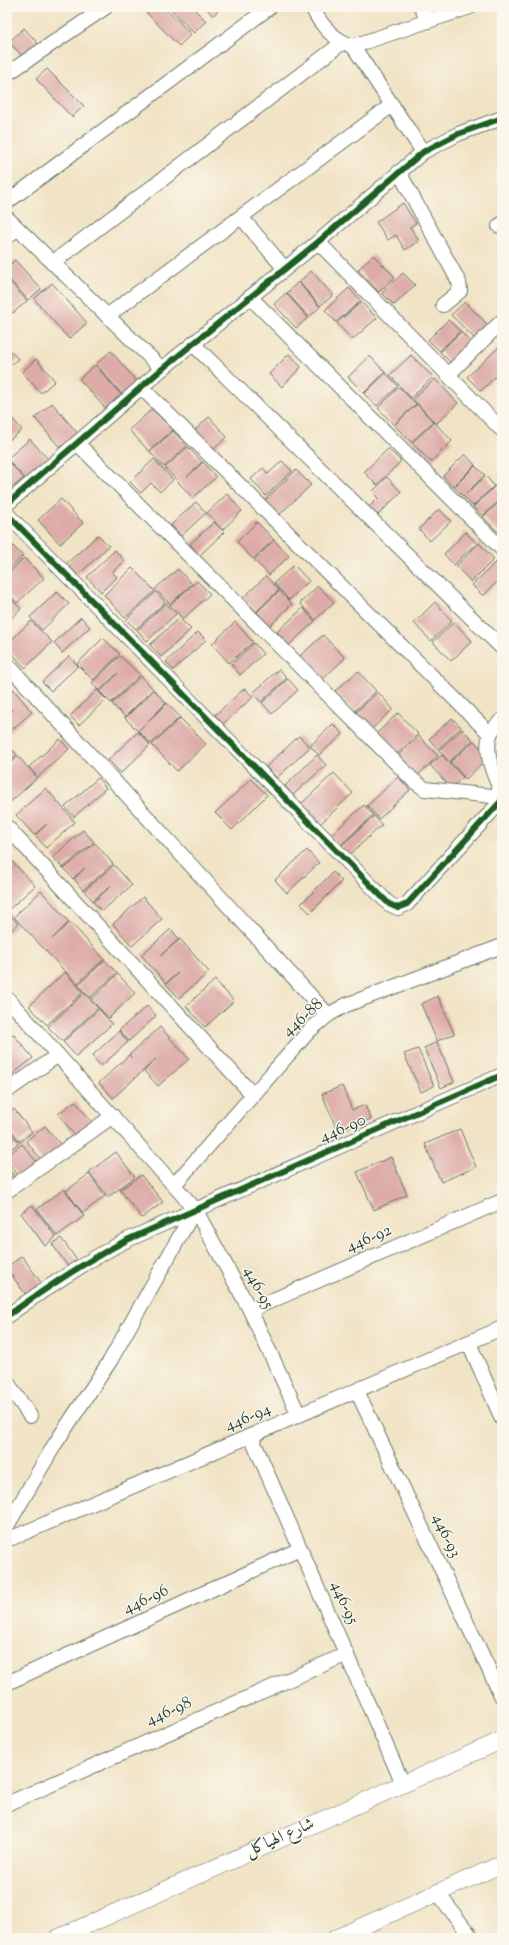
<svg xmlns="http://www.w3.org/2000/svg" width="509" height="1945" viewBox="0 0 509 1945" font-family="'Sorts Mill Goudy',Amiri,serif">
  <rect width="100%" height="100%" fill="#fbf7ec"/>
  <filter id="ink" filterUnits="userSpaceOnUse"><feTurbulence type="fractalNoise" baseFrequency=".025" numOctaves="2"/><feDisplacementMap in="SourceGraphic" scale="8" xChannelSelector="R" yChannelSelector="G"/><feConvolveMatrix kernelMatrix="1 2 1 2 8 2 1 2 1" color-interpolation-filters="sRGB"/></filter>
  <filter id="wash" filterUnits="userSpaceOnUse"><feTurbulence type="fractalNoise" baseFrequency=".012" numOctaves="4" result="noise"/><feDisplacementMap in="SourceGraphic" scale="16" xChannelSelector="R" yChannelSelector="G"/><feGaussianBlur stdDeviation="0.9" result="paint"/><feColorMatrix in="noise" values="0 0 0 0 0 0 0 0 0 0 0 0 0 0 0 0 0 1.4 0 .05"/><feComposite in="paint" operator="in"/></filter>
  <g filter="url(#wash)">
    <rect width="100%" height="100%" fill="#f1e3c5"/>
    <g id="blocks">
      <g fill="#ddaba8">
        <path d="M147 7H165L191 34 179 46 144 10Z"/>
        <path d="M169 7H192L206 21 194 33Z"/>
        <path d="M205 7H221L213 16Z"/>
        <path d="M24 28 41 47 26 60 9 42Z"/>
        <path d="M47 69 84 106 72 117 36 79Z"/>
        <path d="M403 203 416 223 410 227 419 241 405 250 396 235 388 240 376 222Z"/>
        <path d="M373 255 395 277 379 292 358 270Z"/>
        <path d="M15 260 41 289 28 300 7 277V267Z"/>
        <path d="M311 271 333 295 320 306 299 282Z"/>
        <path d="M403 273 415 285 394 305 382 293Z"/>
        <path d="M7 279 27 301 13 313 7 306Z"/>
        <path d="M298 282 320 307 309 317 287 293Z"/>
        <path d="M52 283 87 323 69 339 34 299Z"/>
        <path d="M349 288 361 301 336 322 325 310Z"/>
        <path d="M286 293 308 318 296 328 274 304Z"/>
        <path d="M361 302 377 318 352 340 337 323Z"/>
        <path d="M465 302 489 326 475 339 451 315Z"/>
        <path d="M448 320 460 331 440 351 428 340Z"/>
        <path d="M461 332 472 344 452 364 440 352Z"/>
        <path d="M7 347 18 359 7 368Z"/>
        <path d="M499 347 502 350V370L481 391 467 377Z"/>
        <path d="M111 351 138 383 123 396 96 364Z"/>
        <path d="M289 354 301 367 282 387 269 374Z"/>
        <path d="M411 355 433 377 411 398 390 375Z"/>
        <path d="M370 356 385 372 364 393 348 377Z"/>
        <path d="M36 359 55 381 41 393 22 372Z"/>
        <path d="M95 365 123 397 107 410 79 379Z"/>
        <path d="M386 373 398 386 377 406 364 394Z"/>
        <path d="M435 379 458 403 436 424 413 399Z"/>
        <path d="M399 387 416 404 394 425 378 408Z"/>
        <path d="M52 403 79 435 62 450 35 418Z"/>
        <path d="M417 404 433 422 411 442 394 425Z"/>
        <path d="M152 409 173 430 149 451 129 430Z"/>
        <path d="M209 417 227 437 212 451 193 432Z"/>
        <path d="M12 418 22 430 7 442V423Z"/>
        <path d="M434 422 452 441 431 462 412 443Z"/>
        <path d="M173 431 187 446 164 467 150 452Z"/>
        <path d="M30 439 48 459 25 479 7 459Z"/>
        <path d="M188 447 202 462 187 477 203 462 216 477 193 498 165 468Z"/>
        <path d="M388 449 401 461 377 485 364 472Z"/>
        <path d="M465 454 475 465 453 487 443 476Z"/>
        <path d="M154 459 173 480 160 492 151 483 141 493 130 482Z"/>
        <path d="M282 461 292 471 266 496 251 479 263 468 268 474Z"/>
        <path d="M9 462 24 478 7 492V464Z"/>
        <path d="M475 466 485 475 466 494 486 476 494 486 473 506 454 487Z"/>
        <path d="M296 470 311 485 279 515 265 500Z"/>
        <path d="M387 477 401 492 377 516 368 508 378 498 372 492Z"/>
        <path d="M495 486 502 493V498L483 516 473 507Z"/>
        <path d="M227 494 242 511 222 530 207 513Z"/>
        <path d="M61 499 83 523 60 544 38 520Z"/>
        <path d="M502 500V528L498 532 483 517Z"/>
        <path d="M196 502 206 513 181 536 171 525Z"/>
        <path d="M439 509 451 521 430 541 419 529Z"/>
        <path d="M214 522 224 532 199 556 190 544Z"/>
        <path d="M257 522 274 540 253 559 237 542Z"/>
        <path d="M466 532 476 543 454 565 444 554Z"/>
        <path d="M98 535 109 546 78 575 66 564Z"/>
        <path d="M274 540 289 556 269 575 254 560Z"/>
        <path d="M8 541 23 556 7 571V542Z"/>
        <path d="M479 543 494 559 471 582 456 566Z"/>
        <path d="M115 550 125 561 112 572 117 577 101 592 87 577Z"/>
        <path d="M24 558 44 578 17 603 7 593V574Z"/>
        <path d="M496 562 502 567V577L483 596 472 585Z"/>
        <path d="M294 565 309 581 289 600 274 583Z"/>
        <path d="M132 568 155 591 125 618 104 595Z"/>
        <path d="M178 569 192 584 170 604 155 589Z"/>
        <path d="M266 576 279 590 256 612 243 598Z"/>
        <path d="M197 581 210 594 183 619 170 605Z"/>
        <path d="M318 586 334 602 315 620 300 603Z"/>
        <path d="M279 591 292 604 270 626 257 612Z"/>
        <path d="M57 592 69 604 42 630 30 617Z"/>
        <path d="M156 592 165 602 136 629 126 620Z"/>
        <path d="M7 595 21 609 7 622Z"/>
        <path d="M435 602 452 621 431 641 414 623Z"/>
        <path d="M166 603 176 614 147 641 137 630Z"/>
        <path d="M303 608 315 621 289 645 277 632Z"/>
        <path d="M81 617 90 627 62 653 54 643Z"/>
        <path d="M179 618 191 629 161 657 150 645Z"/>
        <path d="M31 621 52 642 25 668 7 648V644Z"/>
        <path d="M235 622 253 642 229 663 212 644Z"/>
        <path d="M454 622 472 641 451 661 433 642Z"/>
        <path d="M198 632 206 640 173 670 166 662Z"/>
        <path d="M323 635 345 658 322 680 300 656Z"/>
        <path d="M103 638 120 654 93 680 77 664Z"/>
        <path d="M254 643 263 654 240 675 231 664Z"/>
        <path d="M69 656 78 666 51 691 42 682Z"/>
        <path d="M120 656 140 675 111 703 100 692 118 673 99 691 92 683Z"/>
        <path d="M279 669 287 678 261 702 253 693Z"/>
        <path d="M358 671 376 691 354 712 335 691Z"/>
        <path d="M141 676 153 689 125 717 112 704Z"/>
        <path d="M288 679 298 690 272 714 262 703Z"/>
        <path d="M245 688 253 697 223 724 215 715Z"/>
        <path d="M13 689 32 712 7 734V714L12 710 7 714V694Z"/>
        <path d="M97 690 106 699 79 725 70 716Z"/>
        <path d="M154 690 166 703 138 731 125 718Z"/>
        <path d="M378 692 393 709 371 730 355 713Z"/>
        <path d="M167 703 180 717 151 744 138 731Z"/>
        <path d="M398 713 418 734 395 756 375 735Z"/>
        <path d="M180 718 206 744 177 771 152 745Z"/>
        <path d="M452 718 461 727 438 749 429 739Z"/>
        <path d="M333 724 343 734 319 755 310 746Z"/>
        <path d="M462 729 473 740 449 762 439 750Z"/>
        <path d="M138 732 150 745 121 773 108 760Z"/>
        <path d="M299 736 310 747 277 778 266 767Z"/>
        <path d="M419 736 438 756 415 778 396 757Z"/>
        <path d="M60 739 69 749 38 777 29 767Z"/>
        <path d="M474 741 489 757 466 779 450 762Z"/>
        <path d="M7 744 17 755 7 764Z"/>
        <path d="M317 755 326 765 293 795 285 786Z"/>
        <path d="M442 755 463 777 451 788 430 765Z"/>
        <path d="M18 756 37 778 7 805V766Z"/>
        <path d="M334 773 353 793 320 824 301 804Z"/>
        <path d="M398 777 410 790 379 819 367 806Z"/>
        <path d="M98 778 106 788 74 817 65 807Z"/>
        <path d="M251 779 267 795 232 830 215 813Z"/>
        <path d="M46 788 75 822 46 848 35 835 47 824 34 835 16 815Z"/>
        <path d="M364 805 373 815 340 846 330 836Z"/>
        <path d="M374 816 382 825 349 855 341 846Z"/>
        <path d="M83 830 94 842 63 868 53 857Z"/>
        <path d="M95 843 113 864 83 890 74 879 85 868 73 879 64 869Z"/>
        <path d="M307 850 319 863 287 893 275 880Z"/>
        <path d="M12 861 35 886 7 911V865Z"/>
        <path d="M114 865 132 885 102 911 93 902 111 886 93 901 84 891Z"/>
        <path d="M333 872 342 881 310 913 301 904Z"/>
        <path d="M41 891 69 922 52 939 70 922 104 959 77 984 14 917Z"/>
        <path d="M143 897 162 919 132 946 113 924Z"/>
        <path d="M7 911 18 924 7 934Z"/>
        <path d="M171 929 179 939 160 956 180 939 209 972 179 998 166 984 178 973 166 983 141 955Z"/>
        <path d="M105 960 117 973 90 998 78 985Z"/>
        <path d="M65 972 83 992 47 1025 29 1006Z"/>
        <path d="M118 974 135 993 109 1018 91 1000Z"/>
        <path d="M215 980 234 1001 205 1027 186 1006Z"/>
        <path d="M84 993 98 1008 62 1041 48 1027Z"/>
        <path d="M438 996 454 1034 437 1041 421 1004Z"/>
        <path d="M147 1006 156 1016 129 1041 119 1030Z"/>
        <path d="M99 1009 112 1024 76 1056 63 1042Z"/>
        <path d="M160 1027 189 1059 158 1086 144 1071 156 1059 113 1098 99 1083 129 1055 132 1058 129 1055Z"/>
        <path d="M119 1031 128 1042 101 1066 92 1056Z"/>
        <path d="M13 1034 33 1058 7 1079V1039Z"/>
        <path d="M437 1042 454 1082 441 1088 424 1048Z"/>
        <path d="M418 1049 434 1086 421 1092 404 1054Z"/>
        <path d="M342 1086 352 1110 365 1105 371 1119 338 1132 322 1094Z"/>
        <path d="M75 1101 95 1126 78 1140 58 1114Z"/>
        <path d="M14 1109 32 1132 20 1142 7 1125V1114Z"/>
        <path d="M45 1126 65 1150 46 1165 26 1141Z"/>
        <path d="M7 1128 19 1143 7 1152Z"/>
        <path d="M460 1129 476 1167 441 1182 425 1144Z"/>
        <path d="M22 1144 40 1166 22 1180 7 1161V1156Z"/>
        <path d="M116 1152 135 1177 108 1197 89 1172Z"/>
        <path d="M391 1157 407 1195 374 1210 357 1172Z"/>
        <path d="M7 1167 18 1181 7 1190Z"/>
        <path d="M89 1174 105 1196 83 1213 66 1191Z"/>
        <path d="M141 1175 163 1202 142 1218 120 1190Z"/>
        <path d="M64 1189 84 1216 57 1236 37 1209Z"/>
        <path d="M32 1205 56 1237 45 1246 21 1213Z"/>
        <path d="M61 1238 81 1266 72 1272 52 1244Z"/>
        <path d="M22 1256 45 1288 29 1299 7 1269V1267Z"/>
      </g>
    </g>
  </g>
  <g filter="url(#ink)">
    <use href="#blocks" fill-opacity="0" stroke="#687767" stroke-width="1"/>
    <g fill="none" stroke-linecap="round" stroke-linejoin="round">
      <defs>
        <g id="minor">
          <path d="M312 7C321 26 333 40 353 46L470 7"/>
          <path d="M421 7 428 21"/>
          <path d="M353 46 423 152"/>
          <path d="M7 74 106 7"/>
          <path d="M399 172 459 282 460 291 443 305"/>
          <path d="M7 202 270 7"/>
          <path d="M241 217 285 269"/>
          <path d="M7 218 162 369"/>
          <path d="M499 226 502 224"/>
          <path d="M7 237 17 228"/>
          <path d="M318 242 502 430"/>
          <path d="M52 263 342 43"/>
          <path d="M250 297 502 549"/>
          <path d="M107 316 392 105"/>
          <path d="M193 344 502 648"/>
          <path d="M448 375 502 321"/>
          <path d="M141 387 490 734"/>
          <path d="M77 443 414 781 425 789 502 797"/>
          <path d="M7 504 162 369 318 242 423 152 458 134 502 118"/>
          <path d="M7 514 389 904 398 908 407 904 502 800"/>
          <path d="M7 664 328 1015"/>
          <path d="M502 720C498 724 492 729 490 734 484 754 494 776 502 793"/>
          <path d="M7 827 253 1095"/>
          <path d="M7 998 195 1209 250 1310 299 1415"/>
          <path d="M7 1091 58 1055"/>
          <path d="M175 1184 310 1030 328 1015 346 1005 502 946"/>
          <path d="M7 1191 113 1116"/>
          <path d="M250 1310 502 1201"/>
          <path d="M7 1316C46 1288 84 1262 127 1240L502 1075"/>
          <path d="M469 1343 502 1419"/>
          <path d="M7 1382 30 1416"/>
          <path d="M357 1391 502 1697"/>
          <path d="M251 1436 403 1784"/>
          <path d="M7 1526 55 1444 110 1361 195 1209"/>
          <path d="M7 1539 12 1538 502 1328"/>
          <path d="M7 1683 300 1549"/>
          <path d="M7 1804 347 1654"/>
          <path d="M437 1892 472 1938"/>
        </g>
        <g id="tertiary">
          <path d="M58 1938 502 1740"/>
          <path d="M336 1938 502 1864"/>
        </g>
      </defs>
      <use href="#minor" stroke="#687767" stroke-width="16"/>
      <use href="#tertiary" stroke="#687767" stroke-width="18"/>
      <use href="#minor" stroke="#fff" stroke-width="14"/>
      <use href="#tertiary" stroke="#fff" stroke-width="17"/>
      <defs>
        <g id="cycleway">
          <path d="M7 504 162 369 318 242 423 152 458 134 502 118"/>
          <path d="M7 514 389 904 398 908 407 904 502 800"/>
          <path d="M7 1316C46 1288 84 1262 127 1240L502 1075"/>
        </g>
      </defs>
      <use href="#cycleway" stroke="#fbf7ec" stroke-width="8"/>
      <use href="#cycleway" stroke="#1b5e20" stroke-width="6"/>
    </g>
  </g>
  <g text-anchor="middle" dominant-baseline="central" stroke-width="3" stroke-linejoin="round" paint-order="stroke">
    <g font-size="17" fill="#1f3d34" stroke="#fbf7ec">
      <text transform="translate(303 1018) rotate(-42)">446-88</text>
      <text transform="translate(343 1129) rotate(-23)">446-90</text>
      <text transform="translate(369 1239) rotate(-23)">446-92</text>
      <text transform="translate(258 1288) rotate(62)">446-95</text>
      <text transform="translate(248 1418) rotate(-23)">446-94</text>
      <text transform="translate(446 1536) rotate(65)">446-93</text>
      <text transform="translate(146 1600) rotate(-25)">446-96</text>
      <text transform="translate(344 1603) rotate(66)">446-95</text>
      <text transform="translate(169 1712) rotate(-24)">446-98</text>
      <text transform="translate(280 1838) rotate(-24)">شارع الهياكل</text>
    </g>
  </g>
  <rect width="509" height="1945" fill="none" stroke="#fbf7ec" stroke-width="24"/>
</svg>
